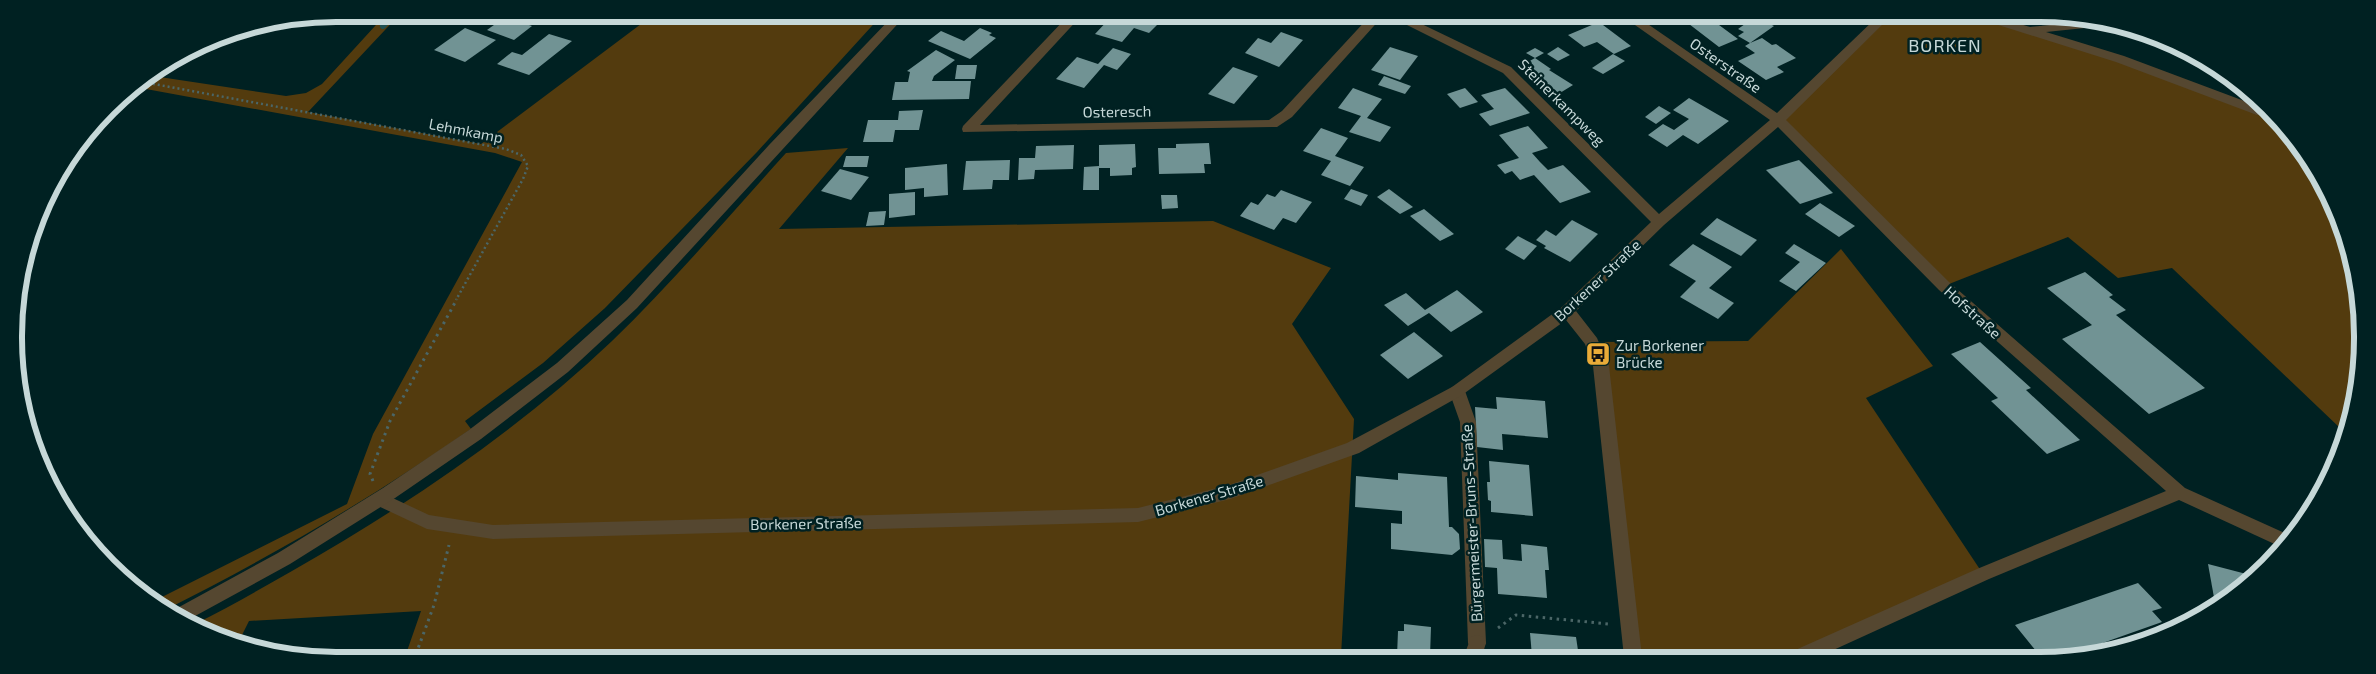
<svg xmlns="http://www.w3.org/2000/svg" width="2376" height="674" viewBox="0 0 2376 674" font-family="'Exo 2',sans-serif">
  <rect width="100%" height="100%" fill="#002122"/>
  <g fill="#533b0e">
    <path d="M386 14H400L308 112 481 144 645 21 632 15 881 16 757 152 605 308 543 363 465 421 471 429C372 498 274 555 167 609L156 600 347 504 373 434 522 162 495 153 135 87 153 76 286 96 306 93 322 84Z"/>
    <path d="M1882 19 1996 20 2120 59 2262 112 2308 157 2356 274V400L2349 422 2340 428 2172 268 2118 278 2068 237 1944 286 1778 120Z"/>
    <path d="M848 148 779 229 1213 221 1331 268 1292 324 1354 419 1341 656 406 654 421 611 249 621 239 641 195 624C228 608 260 589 292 571 406 506 516 432 612 341 673 282 729 216 786 153Z"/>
    <path d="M1841 249 1933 366 1866 398 1983 574 1799 657H1633L1592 342 1748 341Z"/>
  </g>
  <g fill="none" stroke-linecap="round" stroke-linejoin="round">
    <path stroke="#1f5052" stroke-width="6" d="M383 26 394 14"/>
  </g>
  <g fill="#719394">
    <path d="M1112 16 1141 17 1139 19 1157 25 1149 33 1134 28 1122 42 1095 34Z"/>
    <path d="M505 17 532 26 514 40 487 30Z"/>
    <path d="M1427 18H1451L1443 25Z"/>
    <path d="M1704 19H1714L1721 24 1719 25 1738 39 1719 47 1689 24Z"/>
    <path d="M1752 19H1759L1774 26 1750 43 1762 38 1772 45 1776 44 1796 58 1777 67 1784 72 1766 80 1738 61 1755 53 1745 46 1750 43 1738 36 1744 32 1738 29Z"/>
    <path d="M1599 22 1631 46 1614 54 1597 42 1584 47 1568 35Z"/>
    <path d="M465 28 496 40 465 62 434 50Z"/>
    <path d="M980 28 992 33 989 35 996 38 970 59 928 41 941 31 964 41Z"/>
    <path d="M1281 32 1303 40 1279 67 1245 53 1258 38 1271 43Z"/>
    <path d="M549 34 572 41 529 75 497 64 512 52 522 55Z"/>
    <path d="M1390 47 1418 56 1400 80 1371 70Z"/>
    <path d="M1558 47 1570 55 1558 61 1547 54Z"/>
    <path d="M1113 48 1131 54 1117 70 1104 65 1084 88 1056 79 1077 57 1098 64Z"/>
    <path d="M1535 48 1544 53 1535 58 1526 53Z"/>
    <path d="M936 50 955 60 934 76 932 81H971L969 99 892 100 895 82H908L910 72 907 71Z"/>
    <path d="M1613 54 1625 61 1603 74 1592 68Z"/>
    <path d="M1535 58 1551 69 1549 70 1573 85 1555 96 1531 80 1537 77 1521 66Z"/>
    <path d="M957 65H977L975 79H955Z"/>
    <path d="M1233 67 1258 76 1234 104 1208 94Z"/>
    <path d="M1384 76 1411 86 1405 94 1378 85Z"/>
    <path d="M1353 88 1382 99 1367 118 1391 127 1380 142 1349 132 1361 116 1338 108Z"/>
    <path d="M1465 88 1478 102 1460 108 1447 94Z"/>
    <path d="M1505 88 1530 113 1490 126 1479 114 1494 109 1481 95Z"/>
    <path d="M1689 98 1729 121 1698 144 1683 135 1667 147 1648 135 1663 124 1674 130 1689 119 1673 110Z"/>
    <path d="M1659 106 1671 113 1656 124 1645 117Z"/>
    <rect x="1108" y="108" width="19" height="9"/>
    <path d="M923 110 919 130H895L893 142H863L868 120H898L899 111Z"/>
    <path d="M1528 126 1548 148 1532 153 1540 162 1548 170 1563 165 1591 192 1560 203 1534 175 1520 180 1512 171 1505 174 1497 165 1519 158 1499 135Z"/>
    <path d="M1321 128 1348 138 1335 156 1364 167 1350 186 1321 175 1331 161 1303 151Z"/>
    <path d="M1209 143 1211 164H1204L1205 173 1159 174 1158 148H1176V144Z"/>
    <path d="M1135 144 1136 167 1132 168V175L1110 176V168H1099V190H1083L1084 167 1099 166V145Z"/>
    <path d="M1074 145 1073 169 1035 170 1034 179 1018 180 1019 158H1035L1036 146Z"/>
    <path d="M846 156H869L867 167H843Z"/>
    <path d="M1010 160 1009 180H993L992 189 963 190 966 161Z"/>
    <path d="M1799 160 1833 193 1800 204 1766 170Z"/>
    <path d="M947 164 948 195 924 197V188L905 190V168Z"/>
    <path d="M840 169 869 177 851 200 821 191Z"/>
    <path d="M1351 189 1368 195 1361 206 1344 199Z"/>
    <path d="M1389 189 1413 207 1400 214 1377 197Z"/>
    <path d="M1281 190 1312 202 1296 223 1283 218 1274 230 1240 216 1251 202 1258 205 1267 194 1275 197Z"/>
    <path d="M915 192V215L889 218V194Z"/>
    <path d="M1161 195H1177L1178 208 1162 209Z"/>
    <path d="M1820 203 1855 226 1839 237 1805 214Z"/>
    <path d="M1424 209 1454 234 1440 241 1410 216Z"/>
    <path d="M886 211 884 225 866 226 869 212Z"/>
    <path d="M1717 218 1757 240 1741 256 1700 234Z"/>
    <path d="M1572 220 1598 234 1570 262 1544 248 1546 246 1536 240 1546 230 1556 236Z"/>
    <path d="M1518 236 1537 246 1524 260 1505 249Z"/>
    <path d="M1693 244 1732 267 1709 288 1734 303 1718 319 1680 297 1696 281 1669 265Z"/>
    <path d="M1794 244 1826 263 1796 291 1779 281 1800 262 1785 253Z"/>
    <path d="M2085 272 2113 295 2109 297 2126 310 2116 315 2205 388 2149 414 2062 339 2092 325 2047 288Z"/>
    <path d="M1457 290 1483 312 1451 332 1429 313 1408 326 1384 305 1406 293 1425 310Z"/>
    <path d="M1414 332 1443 356 1408 379 1380 355Z"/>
    <path d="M1980 342 2031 388 2026 390 2080 440 2047 454 1991 401 1998 398 1951 354Z"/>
    <path d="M1496 397 1545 401 1548 438 1502 434 1503 450 1477 447 1475 407 1497 409Z"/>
    <path d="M1489 461 1529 465 1533 516 1491 512V501L1488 500 1487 482H1490Z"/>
    <path d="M1398 473 1447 477 1449 527H1452L1459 534 1460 549 1452 555 1391 549V523L1402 524V511L1355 507 1356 476 1398 480Z"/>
    <path d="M1484 539 1502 540 1503 559 1522 561 1521 544 1547 547 1549 570H1545L1547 598 1498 594 1497 568 1485 567Z"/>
    <path d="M2208 564 2254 576 2215 603Z"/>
    <path d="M2138 583 2162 608 2152 611 2162 622 2063 657H2041L2015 625Z"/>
    <path d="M1404 624 1431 627 1430 656H1397L1398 631H1404Z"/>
    <path d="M1530 633 1576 637 1579 657 1532 656Z"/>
  </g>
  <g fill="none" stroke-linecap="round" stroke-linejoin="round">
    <path stroke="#4b6667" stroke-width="2.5" stroke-dasharray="2 3" stroke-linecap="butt" d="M143 82 506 149 521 155 528 166 523 179 456 300"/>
    <g stroke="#4b6667" stroke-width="3" stroke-dasharray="2.5 4.5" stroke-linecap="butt">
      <path d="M373 481 370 474 390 421 457 299"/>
      <path d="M1498 628 1516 615 1609 624"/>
      <path d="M416 654 434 605 449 545"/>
    </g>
    <path fill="#554730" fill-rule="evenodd" d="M1457 385 1462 387 1465 391 1476 422 1486 643 1483 649 1477 651 1471 649 1468 643 1460 422 1449 391 1452 387Z"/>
    <g fill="#554730" fill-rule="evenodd">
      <path d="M1068 16H1081L980 125 1269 120 1282 111 1369 17H1382L1292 117 1277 127 963 132 962 129 963 126Z"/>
      <path d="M1391 17H1407L1511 67 1659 214 1770 120 1625 18H1639L1777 113 1875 19H1888L1786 120 1949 282 2185 488 2289 535 2281 547 2179 500 1989 579 1818 657H1790L1793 651 1977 569 2166 491 1939 290 1778 127 1664 225 1576 311 1597 338 1609 366 1642 657H1624L1593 366 1585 344 1566 320 1462 395 1359 453 1230 499 1138 522 493 539 427 529 376 505 374 500 376 495 382 493 429 515 493 525 1138 508 1229 485 1347 443 1452 387 1562 307 1651 222 1503 73Z"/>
      <path d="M1990 20H2007L2030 27 2102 20 2114 25 2046 32 2124 56 2255 105 2266 115H2257L2116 62 1992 23Z"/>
      <path d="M1477 635 1483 637 1486 643 1482 656H1464L1471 637Z"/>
    </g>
    <path fill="#554730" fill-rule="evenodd" d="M893 16H905L637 308 568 372 481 439 395 498 290 564 186 621 170 612 278 553 383 488 469 430 557 363 627 300 769 145Z"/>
  </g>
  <defs>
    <symbol id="bus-square" viewBox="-11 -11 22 22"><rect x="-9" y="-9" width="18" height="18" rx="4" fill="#e9ab38" stroke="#002122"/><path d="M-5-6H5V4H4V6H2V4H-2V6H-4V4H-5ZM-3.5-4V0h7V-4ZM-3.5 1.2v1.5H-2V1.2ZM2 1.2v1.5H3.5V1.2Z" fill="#111"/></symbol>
  </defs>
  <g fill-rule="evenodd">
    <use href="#bus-square" x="1584" y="340" width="28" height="28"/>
  </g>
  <g text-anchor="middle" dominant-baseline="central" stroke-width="5" stroke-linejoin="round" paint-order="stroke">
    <g font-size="15" fill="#c6d8d8" stroke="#002122">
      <text transform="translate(1726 65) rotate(35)">Osterstraße</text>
      <text transform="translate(1562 102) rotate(45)">Steinerkampweg</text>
      <text transform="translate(1117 111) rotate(-1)">Osteresch</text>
      <text transform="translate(466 130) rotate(11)">Lehmkamp</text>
      <text transform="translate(1597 280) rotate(-43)">Borkener Straße</text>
      <text transform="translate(1973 312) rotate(42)">Hofstraße</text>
      <text transform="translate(1209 495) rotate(-16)">Borkener Straße</text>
      <text transform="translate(806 523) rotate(-1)">Borkener Straße</text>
      <text transform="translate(1471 523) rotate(-93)">Bürgermeister-Bruns-Straße</text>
    </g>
    <g font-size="15" fill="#c6d8d8" stroke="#002122" text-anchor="start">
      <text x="1616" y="345">Zur Borkener<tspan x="1616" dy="17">Brücke</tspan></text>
    </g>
    <g font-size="18" letter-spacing="1" fill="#c6d8d8" stroke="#002122">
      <text x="1945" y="45">BORKEN</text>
    </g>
  </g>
  <path d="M0 0H2376V674H0ZM336 22H2040A314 314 0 0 1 2354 336V338A314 314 0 0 1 2040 652H336A314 314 0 0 1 22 338V336A314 314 0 0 1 336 22Z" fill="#002122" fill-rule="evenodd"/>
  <path fill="none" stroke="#c6d8d8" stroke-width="6" d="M336 22H2040A314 314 0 0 1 2354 336V338A314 314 0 0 1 2040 652H336A314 314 0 0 1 22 338V336A314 314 0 0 1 336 22Z"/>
</svg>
